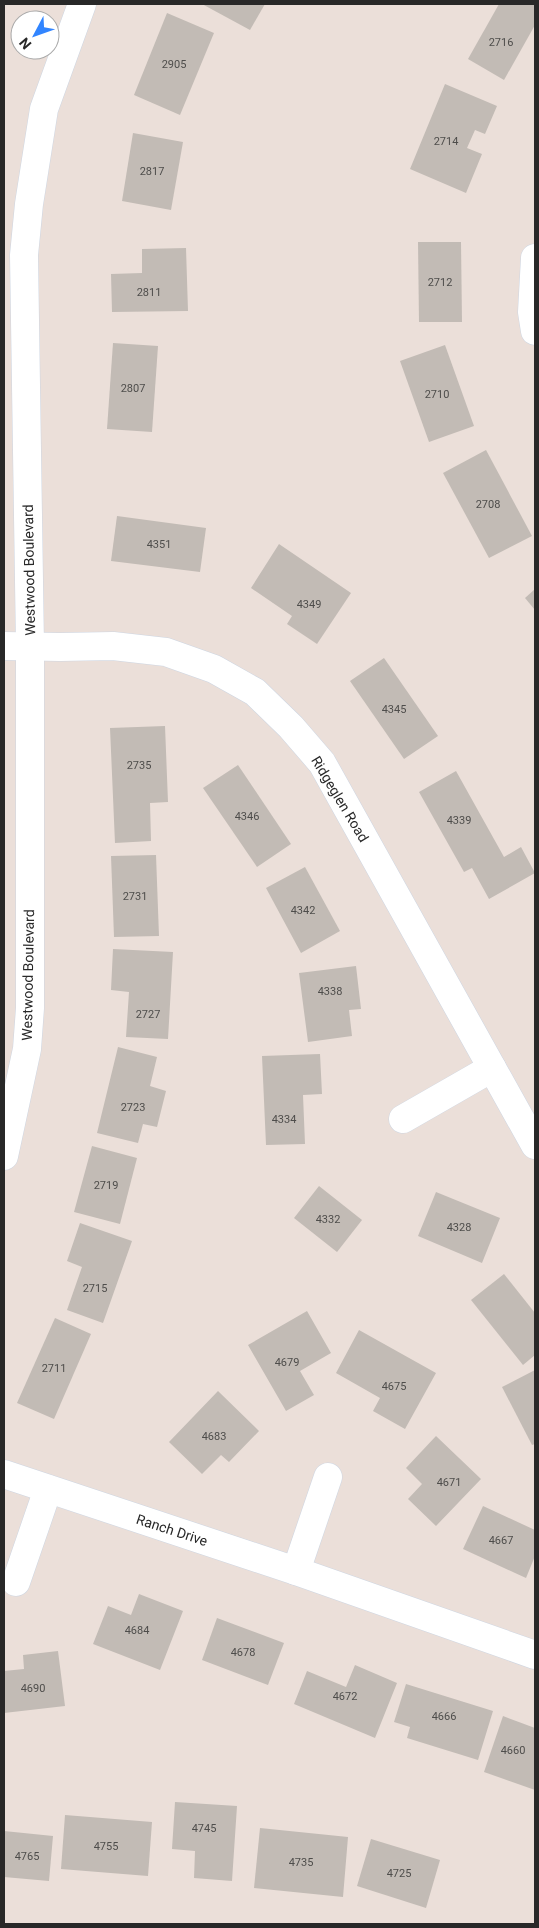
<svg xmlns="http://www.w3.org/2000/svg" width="539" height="1928" viewBox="0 0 539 1928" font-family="Roboto,sans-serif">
  <rect width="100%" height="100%" fill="#ebdfd9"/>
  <g fill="#c2bbb5">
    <path d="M202 4H265L250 30Z"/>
    <path d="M499 4H535V25L504 80 468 59Z"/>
    <path d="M167 13 214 33 180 115 134 95Z"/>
    <path d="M445 84 497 106 485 134 475 130 467 148 482 154 466 193 410 169Z"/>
    <path d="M133 133 183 142 171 210 122 201Z"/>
    <path d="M418 242H461L462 322H419Z"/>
    <path d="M186 248 188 311 112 312 111 274 142 273V249Z"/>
    <path d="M113 343 158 346 152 432 107 429Z"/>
    <path d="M445 345 474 426 429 442 400 361Z"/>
    <path d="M486 450 532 536 489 558 443 473Z"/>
    <path d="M117 516 206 528 200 572 111 561Z"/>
    <path d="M279 544 351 593 317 644 287 624 292 616 251 588Z"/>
    <path d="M535 589V610L525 598Z"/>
    <path d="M384 658 438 736 404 759 350 681Z"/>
    <path d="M165 726 168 802 150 803 151 841 115 843 110 728Z"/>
    <path d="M238 765 291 844 257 867 203 788Z"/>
    <path d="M456 771 504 857 521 847 535 873 489 899 472 868 464 872 419 792Z"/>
    <path d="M156 855 159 936 114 937 111 856Z"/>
    <path d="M305 867 340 931 301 953 266 888Z"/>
    <path d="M113 949 173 952 168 1039 126 1037 129 992 111 990Z"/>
    <path d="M356 966 361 1009 349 1010 352 1036 308 1042 299 973Z"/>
    <path d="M118 1047 157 1057 150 1086 166 1091 157 1127 143 1124 138 1143 97 1133Z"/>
    <path d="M320 1054 322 1094 303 1095 305 1144 266 1145 262 1056Z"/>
    <path d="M92 1146 137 1158 120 1224 74 1212Z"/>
    <path d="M319 1186 362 1220 337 1252 294 1218Z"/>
    <path d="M436 1192 500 1218 482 1263 418 1236Z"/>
    <path d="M80 1223 132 1241 103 1323 67 1310 82 1267 67 1261Z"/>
    <path d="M504 1274 535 1313V1355L523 1365 471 1300Z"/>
    <path d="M307 1311 331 1353 300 1371 314 1395 286 1411 248 1345Z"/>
    <path d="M55 1318 91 1334 54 1419 17 1403Z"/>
    <path d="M359 1330 436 1373 405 1429 373 1411 380 1398 336 1373Z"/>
    <path d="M535 1370V1444L532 1445 502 1387Z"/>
    <path d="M218 1391 259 1431 229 1462 221 1455 202 1474 169 1442Z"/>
    <path d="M436 1436 481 1479 436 1526 408 1499 422 1484 406 1468Z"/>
    <path d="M483 1506 535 1530V1556L526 1578 463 1549Z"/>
    <path d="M139 1594 183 1611 160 1670 93 1644 108 1606 131 1615Z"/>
    <path d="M217 1618 284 1643 268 1685 202 1660Z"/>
    <path d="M58 1651 65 1706 4 1713V1671L24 1669 23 1655Z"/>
    <path d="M355 1665 397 1683 375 1738 294 1704 307 1671 346 1687Z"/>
    <path d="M406 1684 493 1711 478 1760 407 1738 410 1727 394 1722Z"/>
    <path d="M503 1716 535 1728V1790L484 1772Z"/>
    <path d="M175 1802 237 1806 232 1881 194 1878 195 1851 172 1849Z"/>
    <path d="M65 1815 152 1822 148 1876 61 1869Z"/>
    <path d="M260 1828 348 1837 343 1897 254 1888Z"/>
    <path d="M4 1831 53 1836 49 1881 4 1877Z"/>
    <path d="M371 1839 440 1860 426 1908 357 1886Z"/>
  </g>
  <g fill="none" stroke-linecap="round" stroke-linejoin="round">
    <defs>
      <g id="street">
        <path d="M535 258 532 312 535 331"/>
        <path d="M4 646 60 647 113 646 166 652 214 669 255 692 291 727 322 763 535 1145"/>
        <path d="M403 1119 492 1068"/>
        <path d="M4 1156 27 1049 30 1008V646L24 255 29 204 44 109 82 4"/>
        <path d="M4 1474 296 1571 535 1655"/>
        <path d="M296 1571 328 1477"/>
        <path d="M16 1582 48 1489"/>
      </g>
    </defs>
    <use href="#street" stroke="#ced6e2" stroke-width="29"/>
    <use href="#street" stroke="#fff" stroke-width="28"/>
  </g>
  <g text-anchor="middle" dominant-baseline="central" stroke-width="5" stroke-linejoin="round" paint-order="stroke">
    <g font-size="11" fill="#4e4d4b">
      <text x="501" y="42">2716</text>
      <text x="174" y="64">2905</text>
      <text x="446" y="141">2714</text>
      <text x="152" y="171">2817</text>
      <text x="440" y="282">2712</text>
      <text x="149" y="292">2811</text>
      <text x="133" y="388">2807</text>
      <text x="437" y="394">2710</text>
      <text x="488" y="504">2708</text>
      <text x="159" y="544">4351</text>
      <text x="309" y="604">4349</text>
      <text x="394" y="709">4345</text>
      <text x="139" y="765">2735</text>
      <text x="247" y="816">4346</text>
      <text x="459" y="820">4339</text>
      <text x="135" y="896">2731</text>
      <text x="303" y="910">4342</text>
      <text x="330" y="991">4338</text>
      <text x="148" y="1014">2727</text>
      <text x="133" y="1107">2723</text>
      <text x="284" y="1119">4334</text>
      <text x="106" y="1185">2719</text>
      <text x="328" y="1219">4332</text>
      <text x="459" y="1227">4328</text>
      <text x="95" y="1288">2715</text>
      <text x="287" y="1362">4679</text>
      <text x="54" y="1368">2711</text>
      <text x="394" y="1386">4675</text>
      <text x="214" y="1436">4683</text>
      <text x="449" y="1482">4671</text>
      <text x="501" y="1540">4667</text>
      <text x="137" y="1630">4684</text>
      <text x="243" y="1652">4678</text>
      <text x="33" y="1688">4690</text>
      <text x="345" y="1696">4672</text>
      <text x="444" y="1716">4666</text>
      <text x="513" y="1750">4660</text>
      <text x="204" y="1828">4745</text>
      <text x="106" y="1846">4755</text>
      <text x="27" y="1856">4765</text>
      <text x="301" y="1862">4735</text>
      <text x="399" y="1873">4725</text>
    </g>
    <g font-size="14" fill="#282828" stroke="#fff">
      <text transform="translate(29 570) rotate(-91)">Westwood Boulevard</text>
      <text transform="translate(340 799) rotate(59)">Ridgeglen Road</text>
      <text transform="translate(28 975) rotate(-89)">Westwood Boulevard</text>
      <text transform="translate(172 1530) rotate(18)">Ranch Drive</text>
    </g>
  </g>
  <rect width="539" height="1928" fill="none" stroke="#282828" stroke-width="10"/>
  <g transform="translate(35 35) rotate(229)"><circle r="24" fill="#ffffff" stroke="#a9a9a9"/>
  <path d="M0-4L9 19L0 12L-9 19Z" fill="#3285ff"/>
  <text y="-8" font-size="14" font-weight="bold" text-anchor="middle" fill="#282828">N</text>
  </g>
</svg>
